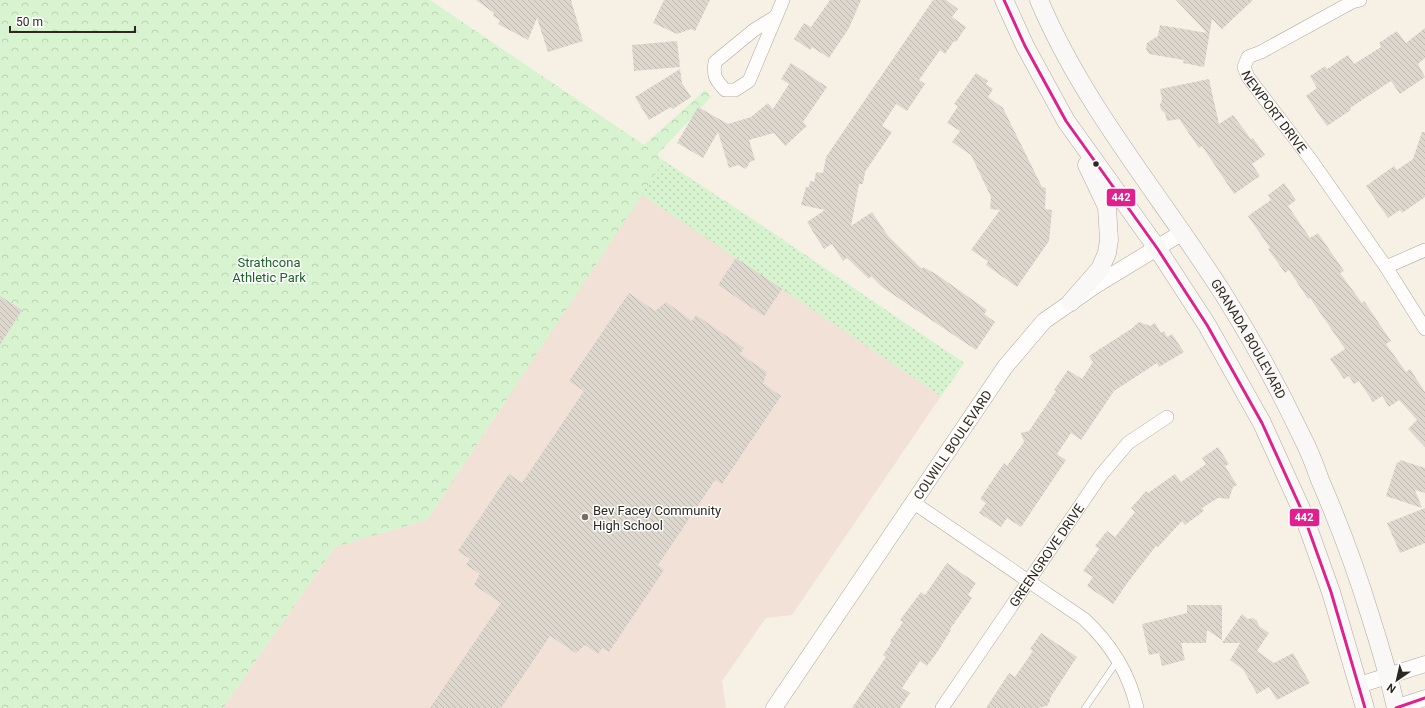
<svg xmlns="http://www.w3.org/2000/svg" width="1425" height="708" viewBox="0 0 1425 708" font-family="Roboto,sans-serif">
  <defs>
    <pattern id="forest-crowns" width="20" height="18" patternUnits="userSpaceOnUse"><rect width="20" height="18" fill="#d8f3d0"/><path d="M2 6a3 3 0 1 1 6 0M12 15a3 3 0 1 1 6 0" fill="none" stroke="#bad0b2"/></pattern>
    <pattern id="garden-dots" width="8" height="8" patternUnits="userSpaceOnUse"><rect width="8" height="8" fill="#d8f3d0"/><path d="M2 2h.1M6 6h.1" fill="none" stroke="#bad0b2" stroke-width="1.8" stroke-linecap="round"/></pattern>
    <pattern id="building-back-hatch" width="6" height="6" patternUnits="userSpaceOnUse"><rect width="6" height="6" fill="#ddd7ce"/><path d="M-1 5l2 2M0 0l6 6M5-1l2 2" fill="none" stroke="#beb9b0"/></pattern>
  </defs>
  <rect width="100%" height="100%" fill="#f7f0e5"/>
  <path fill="#f2e1d6" d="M642 194 941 396 792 615 766 618 722 681 726 708H223L335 547 427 520Z"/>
  <path fill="url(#forest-crowns)" d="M0 0H430L644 145 705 90 711 97 657 155 664 161 760 224 964 363 941 396 642 195 427 520 335 547 223 708H0Z"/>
  <path fill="url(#garden-dots)" d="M664 161 964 363 941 396 642 194Z"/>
  <g fill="url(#building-back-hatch)">
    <path d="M476 0H571L583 41 548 52 537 18 528 40 498 24 500 20 493 16 494 13Z"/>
    <path d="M664 0H710L695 31 691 29 677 34 653 23Z"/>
    <path d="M830 0H861L849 28 829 58 812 47 810 50 794 39 804 23 811 27Z"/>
    <path d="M933 0H946L958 9 952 17 966 27 956 42 954 41 945 54 940 50 919 80 925 84 907 111 896 104 882 126 892 132 865 172 863 184H859L851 226 872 212 888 236 922 269 923 267 936 274 987 310 984 314 995 322 976 350 882 287 871 276 869 279 847 258 843 261 832 244 824 249 807 222 825 210 801 205 806 187H809L810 181 814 182 816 172 823 173 826 157Z"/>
    <path d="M1176 0H1253L1222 29 1212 19 1204 67 1183 63 1184 60 1149 54 1146 49 1147 43 1158 36 1160 25 1207 33Z"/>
    <path d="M1425 28V58L1418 64 1425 77 1400 94 1391 81 1350 108 1351 110 1327 126 1306 96 1317 88 1310 76 1325 66 1327 69 1348 55 1354 64 1381 47 1379 43 1397 31 1406 43Z"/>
    <path d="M677 41 680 67 634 71 632 45Z"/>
    <path d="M791 63 827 87 803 122 807 126 785 146 774 133 749 140 755 160 750 162 746 169 738 165 729 168 718 132 703 158 677 143 698 107 728 124 751 117 768 103 773 109 789 84 781 79Z"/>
    <path d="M680 69 682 83 691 97 673 109 671 107 649 120 635 97Z"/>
    <path d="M976 73 988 81 986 84 993 89 988 97 1003 108 1042 187 1046 188 1045 209 1052 210 1049 241 1017 287 986 265 988 261 971 250 1000 210 990 209 991 197 971 155 952 142 960 131 947 123 958 106 954 104Z"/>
    <path d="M1209 79 1219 124 1233 115 1251 139 1253 138 1265 155 1252 164 1260 176 1234 194 1202 146 1199 148 1179 119 1167 121 1165 113 1161 110 1160 105 1162 100 1160 89Z"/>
    <path d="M1422 132H1425V197L1402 213 1400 210 1388 218 1366 186 1394 166 1397 170 1413 159Z"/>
    <path d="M1284 183 1296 200 1288 206 1310 238 1318 233 1344 271 1340 273 1362 303 1364 301 1391 341 1386 344 1406 372 1410 369 1425 392V447L1408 429 1417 420 1399 400 1389 407 1382 396 1373 402 1359 381 1354 384 1349 376 1344 379 1330 359 1345 349 1310 298 1308 299 1289 270 1285 273 1268 249 1270 248 1248 216 1271 200 1268 195Z"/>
    <path d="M736 258 782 289 764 316 718 285Z"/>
    <path d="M629 293 655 311 666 302 692 321 696 315 744 348 740 354 767 372 763 383 781 396 722 484 715 480 658 565 664 570 609 652 602 648 598 654 585 645 576 653 550 636 501 708H430L501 603 474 585 480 574 466 565 470 559 458 551 509 474 522 483 584 391 569 381Z"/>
    <path d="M0 296 22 310 0 345Z"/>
    <path d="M1139 322 1150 326 1155 323 1161 333 1164 331 1167 337 1172 334 1184 352 1159 367 1157 363 1114 391 1081 440 1071 433 1057 454 1066 460 1021 527 1007 518 1001 527 979 513 986 503 980 499 1004 463 1007 466 1024 442 1021 433 1029 431 1056 391 1054 390 1068 370 1082 379 1093 362 1089 356 1131 329Z"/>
    <path d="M1218 447 1229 464 1225 466 1237 485 1233 487 1229 499 1218 498 1202 508 1204 511 1185 525 1182 521 1158 547 1156 546 1128 582 1113 604 1087 586 1093 577 1083 571 1099 549 1095 546 1107 531 1115 537 1135 512 1131 508 1146 491 1148 493 1175 474 1181 482 1206 464 1202 458Z"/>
    <path d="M1400 460 1425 468V493L1415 490 1422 508 1386 496 1397 462 1399 463Z"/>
    <path d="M1425 508V543L1400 553 1387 523Z"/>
    <path d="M947 563 976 583 968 595 972 598 950 629 951 630 938 651 927 666 920 661 902 688 910 693 900 708H852L886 657 883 655 891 643 890 641 903 622 900 620 921 592 925 595Z"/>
    <path d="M1187 605H1222V640L1207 630 1206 643H1181L1185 660 1162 666 1159 653 1149 655 1142 624 1187 613Z"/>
    <path d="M1242 614 1248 619 1253 618 1257 621 1259 626 1269 633 1257 651 1274 663 1293 653 1310 683 1277 700 1269 687 1257 694 1243 669 1230 660 1240 643H1222Z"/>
    <path d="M1041 633 1077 657 1050 698V701L1047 706 1038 708H986L1009 673 1015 677 1033 651 1030 649Z"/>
  </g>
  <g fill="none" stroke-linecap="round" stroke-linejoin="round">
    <defs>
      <path id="service" d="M1085 708 1118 660"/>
      <g id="minor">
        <path id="s1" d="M1360 0 1352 2 1261 52 1248 57 1244 67 1248 77 1311 160 1386 267 1425 329"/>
        <path d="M775 17 754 30 715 62C713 76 715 79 725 90H735L749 81 783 0"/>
        <path d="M1386 267 1425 250"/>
        <path d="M914 503 1084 619C1110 643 1129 673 1137 708"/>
        <path id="s2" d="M942 708 1101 475 1128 443 1167 417"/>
      </g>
      <g id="tertiary">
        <path d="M1359 685 1425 664"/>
        <path id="s3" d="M774 708 1005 367 1044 321 1096 285 1183 232"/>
        <path d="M1395 708 1425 698"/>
      </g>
      <g id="secondary">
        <path d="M1004 0 1025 46 1066 121 1157 248 1207 325 1262 423 1302 511 1331 592 1365 708"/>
        <path id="s4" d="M1039 0C1084 107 1162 197 1224 295 1253 341 1280 390 1303 439 1310 452 1315 466 1320 480 1339 524 1356 569 1370 615 1380 646 1389 677 1396 708"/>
        <path d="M1071 302 1100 269 1107 253 1109 240 1107 207 1087 165"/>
      </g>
    </defs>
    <use href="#service" stroke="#aea89f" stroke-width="7"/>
    <use href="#minor" stroke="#aea89f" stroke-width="14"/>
    <use href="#tertiary" stroke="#aea89f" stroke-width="17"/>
    <use href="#secondary" stroke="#aea89f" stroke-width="19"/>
    <use href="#service" stroke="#fefdfb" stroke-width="6"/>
    <use href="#minor" stroke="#fefdfb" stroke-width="13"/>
    <use href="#tertiary" stroke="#fefdfb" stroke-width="16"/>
    <use href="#secondary" stroke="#faf8f6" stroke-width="18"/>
    <defs>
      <g id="bus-1">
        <path d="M1004 0 1025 46 1066 121 1157 248 1207 325 1262 423 1302 511 1331 592 1365 708"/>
        <path d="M1396 708 1425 698"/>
      </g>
    </defs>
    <use href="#bus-1" stroke="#fff" stroke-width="6"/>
    <use href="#bus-1" stroke="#e11f8f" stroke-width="3"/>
  </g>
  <circle fill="#2d281f" stroke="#fff" stroke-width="1.5" cx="1096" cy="164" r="3.5"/>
  <circle fill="#746e64" stroke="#fff" stroke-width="1.5" cx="585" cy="517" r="4"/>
  <g text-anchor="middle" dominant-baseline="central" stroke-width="3" stroke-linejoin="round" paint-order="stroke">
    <g font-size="13" fill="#2d281f" stroke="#fff">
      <text stroke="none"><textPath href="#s1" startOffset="191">NEWPORT DRIVE</textPath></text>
      <text stroke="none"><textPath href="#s4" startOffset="399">GRANADA BOULEVARD</textPath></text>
      <text stroke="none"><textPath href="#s3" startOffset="318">COLWILL BOULEVARD</textPath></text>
      <text stroke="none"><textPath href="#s2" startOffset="185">GREENGROVE DRIVE</textPath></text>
    </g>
    <g font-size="13" fill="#1c6425" stroke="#fff">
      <text x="269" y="262">Strathcona<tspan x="269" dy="15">Athletic Park</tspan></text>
    </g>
    <g font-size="13" fill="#2d281f" stroke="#fff" text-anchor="start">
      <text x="593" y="510">Bev Facey Community<tspan x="593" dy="15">High School</tspan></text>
    </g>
  </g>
  <g stroke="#fff" stroke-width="1.5">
    <rect x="1106" y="188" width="30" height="19" rx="4" fill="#e11f8f"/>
    <rect x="1289" y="508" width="31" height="19" rx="4" fill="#e11f8f"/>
  </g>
  <g font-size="11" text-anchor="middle" font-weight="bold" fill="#fff">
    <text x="1121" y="201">442</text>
    <text x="1304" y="521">442</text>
  </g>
  <g transform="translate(1397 680) rotate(214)" stroke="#ffffff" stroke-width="3" paint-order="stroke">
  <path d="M0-3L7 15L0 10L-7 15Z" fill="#2d281f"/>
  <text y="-6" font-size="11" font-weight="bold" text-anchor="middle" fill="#2d281f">N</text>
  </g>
  <path d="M10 26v6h125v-6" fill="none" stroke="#2d281f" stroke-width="2"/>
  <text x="16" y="26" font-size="12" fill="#2d281f" stroke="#ffffff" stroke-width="3" paint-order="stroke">50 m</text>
</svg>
